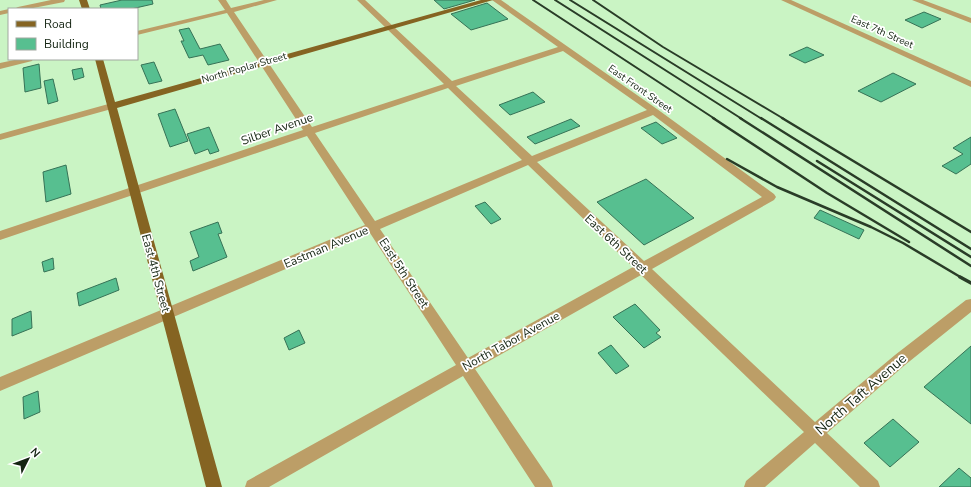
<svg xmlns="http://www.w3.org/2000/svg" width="971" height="487" viewBox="0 0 971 487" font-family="'Nunito Sans',sans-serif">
  <rect width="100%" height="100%" fill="#caf4c4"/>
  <g fill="#57bf90" stroke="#367256">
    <path d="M122 0H152L153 4 131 9H101L100 5Z"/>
    <path d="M434 0H475L444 9Z"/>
    <path d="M487 3 508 19 471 30 451 14Z"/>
    <path d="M924 12 941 19 922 28 905 20Z"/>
    <path d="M189 28 200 49 220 44 229 60 208 65 203 55 189 58 181 41H184L179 30Z"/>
    <path d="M807 47 824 55 805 63 789 55Z"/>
    <path d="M154 62 162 81 149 84 141 65Z"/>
    <path d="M39 64 41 88 25 92 23 68Z"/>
    <path d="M82 68 84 77 74 80 72 70Z"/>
    <path d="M893 73 916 84 881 102 858 91Z"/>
    <path d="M53 79 58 101 48 104 44 81Z"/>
    <path d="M533 92 545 102 510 115 499 105Z"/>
    <path d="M175 109 188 141 170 147 158 114Z"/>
    <path d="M571 119 580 126 535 144 527 137Z"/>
    <path d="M656 122 677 138 662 144 641 128Z"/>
    <path d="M209 127 219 151 210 154 208 149 195 154 187 134Z"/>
    <path d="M971 137V164L956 174 942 166 963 154 953 148Z"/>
    <path d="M66 165 71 194 46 202 43 172Z"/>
    <path d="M646 179 694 218 644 245 597 202Z"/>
    <path d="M485 202 501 219 491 224 475 206Z"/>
    <path d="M820 210 864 230 859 239 814 218Z"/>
    <path d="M218 222 222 233 218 234 227 257 193 271 190 261 199 257 190 232Z"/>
    <path d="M53 258 54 269 44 272 42 262Z"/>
    <path d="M116 278 119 290 79 306 77 293Z"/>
    <path d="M635 304 660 330 656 333 661 337 644 348 613 317Z"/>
    <path d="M31 311 32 328 12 336V319Z"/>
    <path d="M299 330 305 343 289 350 284 338Z"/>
    <path d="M611 345 629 366 616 374 598 353Z"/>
    <path d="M971 346V424L924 387Z"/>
    <path d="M38 391 40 412 24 419 23 397Z"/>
    <path d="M893 419 919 442 890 467 864 443Z"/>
    <path d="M959 468 971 478V487H939Z"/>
  </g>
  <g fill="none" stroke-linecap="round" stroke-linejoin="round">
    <g fill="#bc9e67" fill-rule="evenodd">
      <path d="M51 0H65L64 2 28 9H14L18 7Z"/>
      <path d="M218 0H226L231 8 264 0H277L234 12 312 127 444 84 357 0H365L452 81 558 47 492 0H501L657 109 774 194 776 197 774 200 652 269 815 422 895 355 966 300 971 299V312L905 365 827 433 878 481 880 487H860L815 443 765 487H744L746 481 804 432 641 275 475 369 551 481 553 487H535L463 376 269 487H245L247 481 456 365 370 233 0 391V377L365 225 307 136 0 240V231L303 130 227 13 137 35V31L225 10ZM563 51 647 110 532 156 456 86ZM448 88 522 160 375 221 315 133ZM653 115 762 197 644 261 537 162ZM528 165 633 267 468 358 380 229Z"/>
      <path d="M781 0H791L971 81V87Z"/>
      <path d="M912 0H923L971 18V23Z"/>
      <path d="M9 9V13L0 15V11Z"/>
      <path d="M19 59H33L32 61 0 69V63Z"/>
      <path d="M112 103 115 104 117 106 115 108 0 140V134Z"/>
    </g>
    <g fill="#856422" fill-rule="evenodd">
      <path d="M79 0H87L90 9H82Z"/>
      <path d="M481 0H493L117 108 222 487H206L95 59H103L115 102Z"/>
    </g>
    <g stroke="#293c27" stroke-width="2">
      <path d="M533 0 715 119"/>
      <path d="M555 0 742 119"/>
      <path d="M570 0 762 119"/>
      <path d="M593 0 663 47 784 119"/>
    </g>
    <g stroke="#293c27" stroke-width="2.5">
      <path d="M713 118 827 193 909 242"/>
      <path d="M740 118 971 266"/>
      <path d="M761 118 971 249"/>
      <path d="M782 118 971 232"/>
      <path d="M727 159 777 187 871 227 903 243 962 278"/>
      <path d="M817 161 971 257"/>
    </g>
    <path stroke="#293c27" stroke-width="3.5" d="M960 277 971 283"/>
  </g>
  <g text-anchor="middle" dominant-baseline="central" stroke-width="3.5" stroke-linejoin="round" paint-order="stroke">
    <g font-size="10" fill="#142412" stroke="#fff">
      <text transform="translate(882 32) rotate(24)">East 7th Street</text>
      <text transform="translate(244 68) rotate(-16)">North Poplar Street</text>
      <text transform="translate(640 89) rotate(35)">East Front Street</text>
    </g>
    <g font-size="12" fill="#142412" stroke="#fff">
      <text transform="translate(277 129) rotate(-19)">Silber Avenue</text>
      <text transform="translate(616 244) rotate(43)">East 6th Street</text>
      <text transform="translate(326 247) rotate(-23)">Eastman Avenue</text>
      <text transform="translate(156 273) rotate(75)">East 4th Street</text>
      <text transform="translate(404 273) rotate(57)">East 5th Street</text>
      <text transform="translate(511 341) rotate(-29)">North Tabor Avenue</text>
    </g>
    <g font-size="14" fill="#142412" stroke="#fff">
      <text transform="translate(861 394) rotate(-41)">North Taft Avenue</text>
    </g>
  </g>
  <rect x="8" y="8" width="130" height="52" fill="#ffffff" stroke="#a1a7a0"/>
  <rect x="16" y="21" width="20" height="6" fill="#856422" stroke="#a1a7a0"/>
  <text x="44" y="28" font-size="12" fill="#142412">Road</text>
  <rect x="16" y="38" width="20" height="12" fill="#57bf90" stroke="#a1a7a0"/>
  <text x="44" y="48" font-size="12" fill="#142412">Building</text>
  <g transform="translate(28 459) rotate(48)" stroke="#ffffff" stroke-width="3" paint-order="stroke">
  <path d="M0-3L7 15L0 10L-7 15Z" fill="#142412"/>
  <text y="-6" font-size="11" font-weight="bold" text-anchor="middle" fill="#142412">N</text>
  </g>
</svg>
